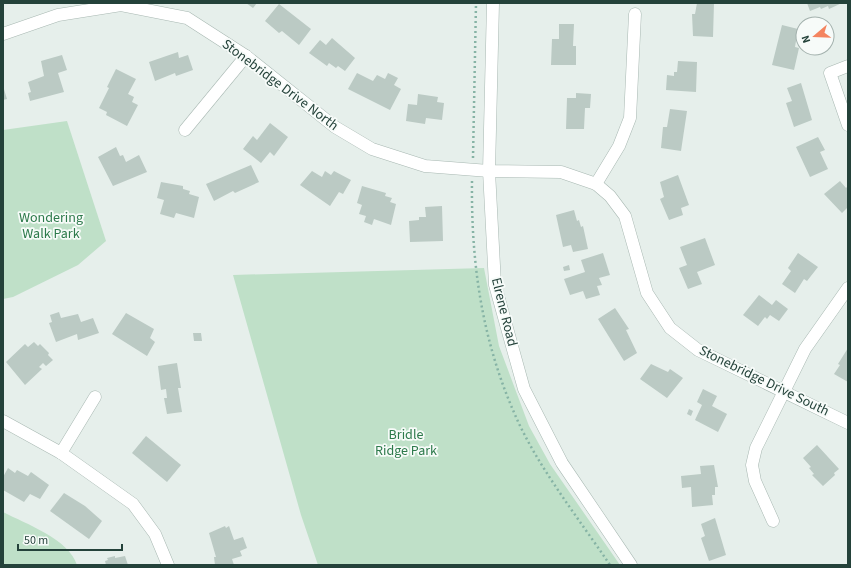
<svg xmlns="http://www.w3.org/2000/svg" width="851" height="568" viewBox="0 0 851 568" font-family="'Source Sans 3',sans-serif">
  <rect width="100%" height="100%" fill="#e6efeb"/>
  <g fill="#bfe0c8">
    <path d="M67 121 106 241 78 265 13 297 3 299V130Z"/>
    <path d="M484 268 499 346 529 426 550 464 620 565H318L301 515 233 275Z"/>
    <path d="M3 512C26 524 69 539 77 565H3Z"/>
  </g>
  <g fill="#bbcac4">
    <path d="M246 3H257L253 8Z"/>
    <path d="M697 3H714L713 37 693 36 692 14H695Z"/>
    <path d="M807 3H842L829 9 828 6 821 9 820 7 810 11Z"/>
    <path d="M279 4 311 29 299 45 282 31 279 33 265 21Z"/>
    <path d="M559 24H574L573 46H576V65H551L552 39H559Z"/>
    <path d="M782 25 798 29 795 47 799 48 794 70 772 65Z"/>
    <path d="M332 38 355 58 345 71 338 66 336 68 329 63 327 66 309 53 320 40 326 45Z"/>
    <path d="M178 52 179 58 188 55 193 70 176 76 175 73 155 81 149 62Z"/>
    <path d="M62 55 67 70 58 73 64 92 30 101 28 93 31 92 28 82 44 76 41 61Z"/>
    <path d="M678 61 697 62 696 92 666 90 667 75 674 76V72H677Z"/>
    <path d="M116 69 136 79 128 94 134 97 132 102 138 105 127 126 106 115 107 112 99 108 109 88 107 87Z"/>
    <path d="M357 73 373 81 377 75 385 79 388 73 398 78 394 85 401 89 390 110 348 89Z"/>
    <path d="M801 83 812 120 794 127 786 103 792 101 787 88Z"/>
    <path d="M3 86 7 99 3 100Z"/>
    <path d="M576 93 591 94 590 108H585L584 129H566L567 98H576Z"/>
    <path d="M418 94 438 97 437 102 444 103 442 120 426 118 425 124 406 121 408 104 417 105Z"/>
    <path d="M670 109 687 111 681 151 661 148 663 127H667Z"/>
    <path d="M270 123 288 137 274 156 270 152 261 163 243 149 253 136 257 140Z"/>
    <path d="M818 137 825 150 820 152 828 169 810 177 796 147Z"/>
    <path d="M116 147 120 156 123 155 126 162 139 155 147 172 113 186 98 157Z"/>
    <path d="M251 165 259 182 235 193 233 191 214 201 206 184Z"/>
    <path d="M312 171 322 177 325 171 331 175 334 171 351 180 343 194 339 192 330 206 300 185Z"/>
    <path d="M678 175 689 205 681 208 683 215 669 220 660 199 664 197 660 182Z"/>
    <path d="M840 181 846 188 848 186V207L842 213 824 194Z"/>
    <path d="M161 182 183 186V189L190 191 189 194 199 197 194 218 176 213 174 218 160 214 164 200 157 198Z"/>
    <path d="M362 186 386 193 385 196 392 198 390 202 396 204 391 225 374 219 372 225 364 222 366 216 359 214 362 205 357 203Z"/>
    <path d="M442 206 443 241 410 242 409 221 419 220V217H426L425 207Z"/>
    <path d="M574 210 577 221 579 220 581 227 583 226 588 249 573 252 571 245 563 247 556 215Z"/>
    <path d="M705 238 715 265 697 272 702 284 688 289 679 268 687 265 680 247Z"/>
    <path d="M603 253 610 275 599 278 602 285 597 286 600 295 586 299 583 291 570 295 564 279 585 272 581 260Z"/>
    <path d="M798 253 818 267 807 281 804 279 795 293 782 284 791 271 788 268Z"/>
    <path d="M569 265 570 270 564 271 563 267Z"/>
    <path d="M759 295 772 305 776 300 788 309 779 321 770 315 767 319 765 317 758 326 743 315Z"/>
    <path d="M615 308 629 329 626 330 637 353 624 361 598 319Z"/>
    <path d="M59 312 61 318 78 314 81 322 93 318 99 333 78 340 77 334 56 342 49 323 52 322 50 315Z"/>
    <path d="M126 313 154 329 150 338 155 342 147 356 112 334Z"/>
    <path d="M193 333H201L202 341H194Z"/>
    <path d="M34 342 38 346 40 344 49 353 48 355 53 360 46 366 43 363 39 367 42 369 25 385 6 362 25 344 28 347Z"/>
    <path d="M848 348V382L834 374 840 365 838 364Z"/>
    <path d="M177 363 181 388H178L182 412 167 414 164 398H167L166 389 161 390 158 366Z"/>
    <path d="M651 364 668 372 670 369 683 378 667 398 640 379Z"/>
    <path d="M703 389 717 396 712 406 727 414 718 432 695 420 702 405 697 402Z"/>
    <path d="M689 409 693 411 691 416 687 414Z"/>
    <path d="M146 436 181 465 167 482 132 453Z"/>
    <path d="M817 445 839 469 834 473 835 475 823 486 812 475 814 474 809 468 811 467 803 458Z"/>
    <path d="M714 465 718 487H715V495H712L713 505 692 507 691 487 682 488 681 476 701 474 700 466Z"/>
    <path d="M8 468 15 473 17 470 28 476 31 472 49 485 40 499 30 494 24 502 3 490V477Z"/>
    <path d="M64 493 85 506 102 521 89 539 50 511Z"/>
    <path d="M715 518 726 555 709 561 701 538 705 536 701 524Z"/>
    <path d="M225 526 226 528 229 526 234 540 243 537 247 548 240 551 242 556 232 559 234 565H215L214 557H216L209 533Z"/>
    <path d="M115 556V558L125 556 128 565H106L105 561 108 560 107 558Z"/>
  </g>
  <g fill="none" stroke-linecap="round" stroke-linejoin="round">
    <defs>
      <g id="minor">
        <path d="M493 3 489 171 495 285 524 389 562 463 631 565"/>
        <path d="M3 34 58 15 121 5 187 18 246 56 335 127 372 149 425 166 489 171 561 172 596 184 610 196 625 216 647 293 670 328 698 350 848 423"/>
        <path d="M848 66 830 73 848 125"/>
        <path d="M185 130 246 56"/>
        <path d="M596 184 619 146 630 118 635 14"/>
        <path d="M3 421 61 453 133 504 155 534 168 565"/>
        <path d="M61 453 95 397"/>
        <path d="M773 521 755 481 752 465 756 448 805 349 848 288"/>
      </g>
    </defs>
    <use href="#minor" stroke="#a8b8b2" stroke-width="13"/>
    <g stroke="#86b3a5" stroke-width="2.5" stroke-dasharray="2 3" stroke-linecap="butt">
      <path d="M473 158 476 3"/>
      <path d="M472 181C471 264 482 341 516 417 538 467 579 519 610 565"/>
    </g>
    <use href="#minor" stroke="#fff" stroke-width="12"/>
  </g>
  <g text-anchor="middle" dominant-baseline="central" stroke-width="3.5" stroke-linejoin="round" paint-order="stroke">
    <g font-size="14" fill="#24423a" stroke="#f7fbf9">
      <text transform="translate(280 85) rotate(37)">Stonebridge Drive North</text>
      <text transform="translate(504 312) rotate(76)">Elrene Road</text>
      <text transform="translate(764 381) rotate(26)">Stonebridge Drive South</text>
    </g>
    <g font-size="14" fill="#2d7a4b" stroke="#f7fbf9">
      <text x="51" y="218">Wondering<tspan x="51" dy="16">Walk Park</tspan></text>
      <text x="406" y="435">Bridle<tspan x="406" dy="16">Ridge Park</tspan></text>
    </g>
  </g>
  <rect width="851" height="568" fill="none" stroke="#24423a" stroke-width="8"/>
  <g transform="translate(815 36) rotate(251)"><circle r="19" fill="#f7fbf9" stroke="#a3b1ad"/>
  <path d="M0-3L7 15L0 10L-7 15Z" fill="#f4845f"/>
  <text y="-6" font-size="11" font-weight="bold" text-anchor="middle" fill="#24423a">N</text>
  </g>
  <path d="M18 544v6h104v-6" fill="none" stroke="#24423a" stroke-width="2"/>
  <text x="24" y="544" font-size="12" fill="#24423a" stroke="#f7fbf9" stroke-width="3" paint-order="stroke">50 m</text>
</svg>
